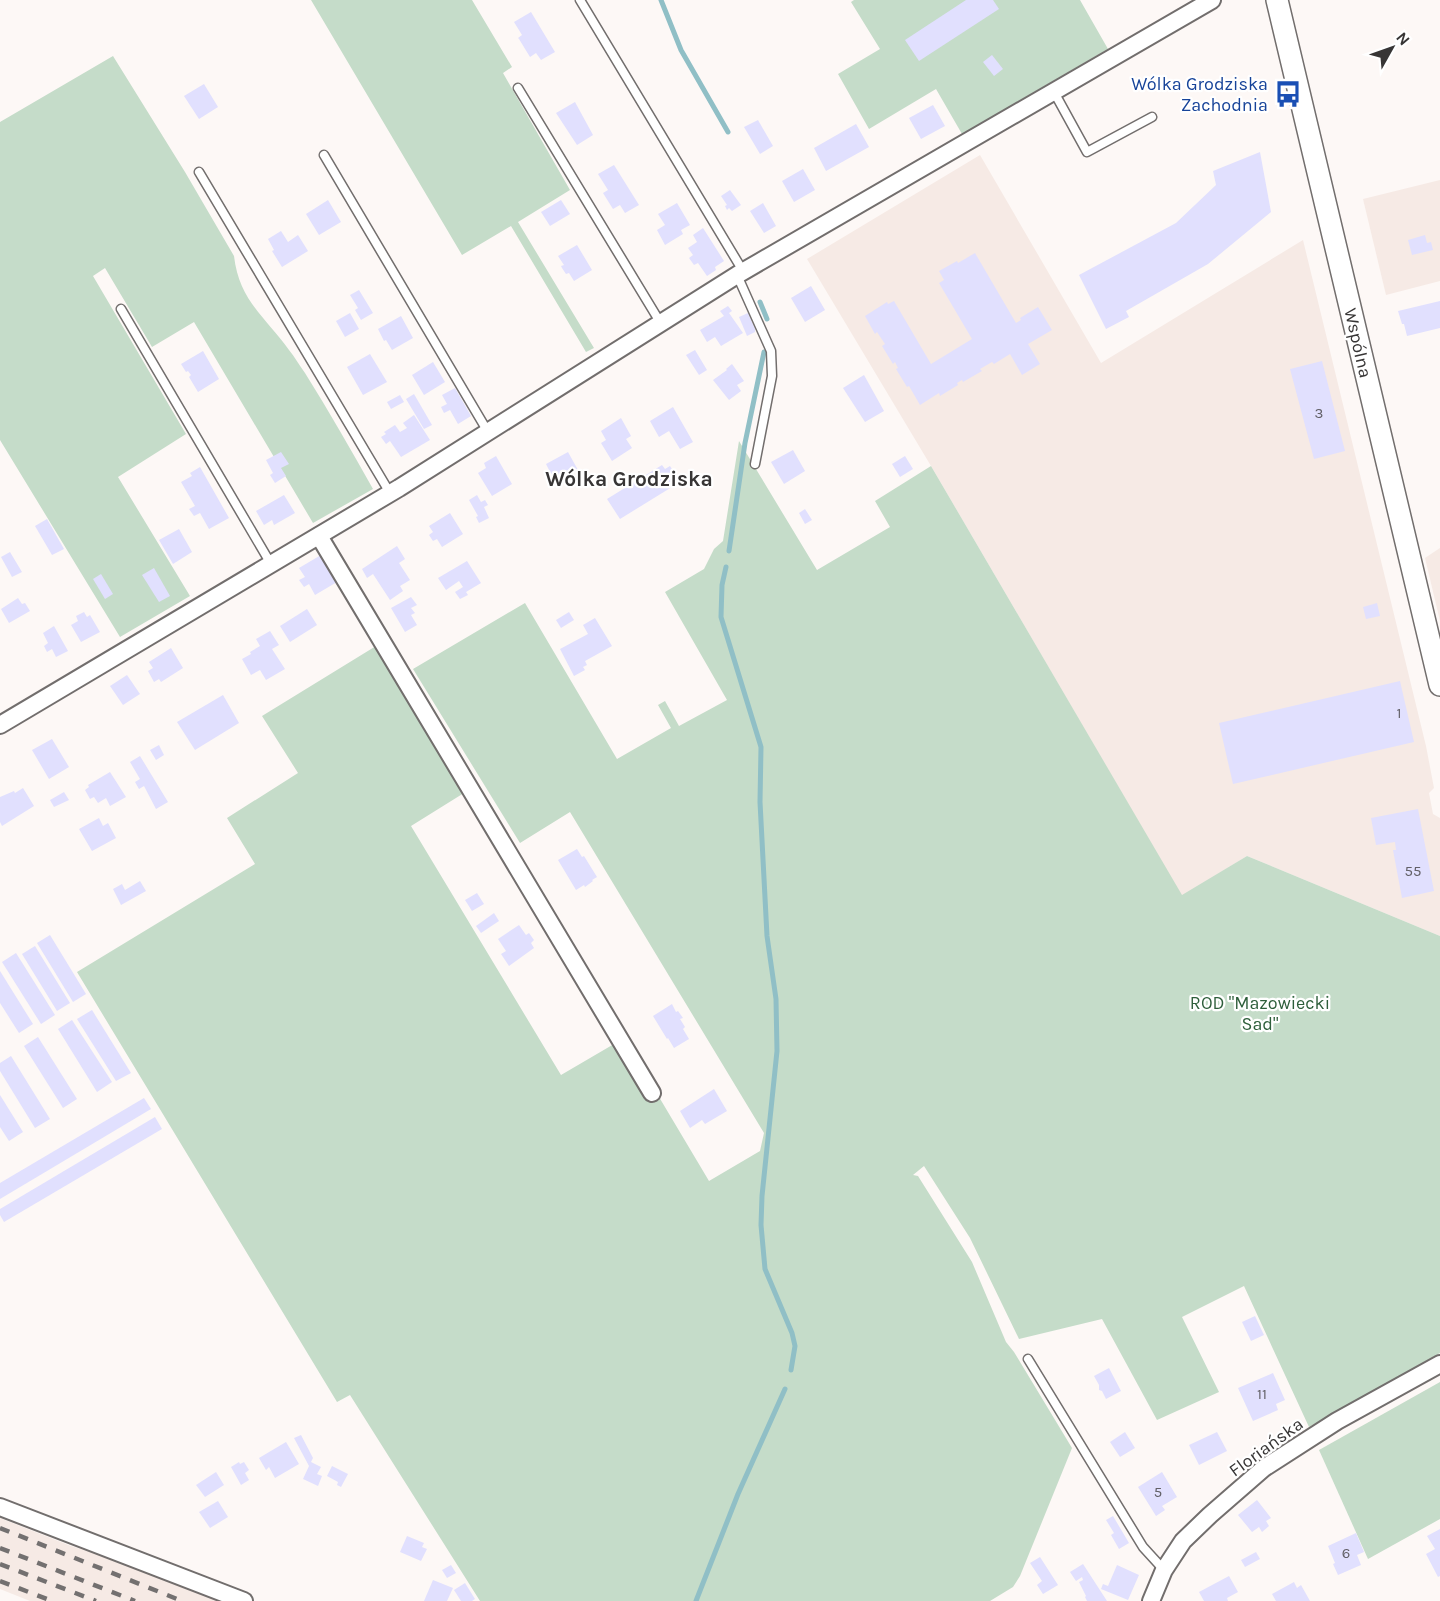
<svg xmlns="http://www.w3.org/2000/svg" width="1440" height="1601" viewBox="0 0 1440 1601" font-family="Karla,sans-serif">
  <rect width="100%" height="100%" fill="#fdf8f6"/>
  <g fill="#f6eae5">
    <path d="M980 155 1101 363 1303 240 1426 746 1434 788 1429 793 1433 814 1440 818V936L1247 856 1182 896 931 466 807 259Z"/>
    <path d="M1440 180V281L1386 295 1363 199Z"/>
    <path d="M1440 548V621L1425 558Z"/>
    <path d="M0 1518 71 1546 129 1564 222 1601H30L0 1589Z"/>
  </g>
  <g fill="#c5dcc9">
    <path d="M311 0H472L512 67 503 73 570 190 518 222 594 348 586 352 511 226 462 255Z"/>
    <path d="M854 0H1080L1108 49 962 134 936 89 869 129 838 74 880 49 851 2Z"/>
    <path d="M113 56 185 172 234 256C239 300 265 317 289 350 295 357 299 365 305 373 329 411 351 450 373 489L313 523 194 322 152 347 105 268 93 276 186 434 118 477 190 596 120 637 0 440V122Z"/>
    <path d="M739 441 817 570 890 527 875 501 931 466 1182 895 1247 856 1440 936V1353L1309 1427 1244 1286 1182 1317 1219 1392 1157 1420 1102 1319 1019 1339 970 1238 924 1166 913 1175 918 1176 972 1262 1006 1342 1014 1352 1072 1448 1020 1576 1013 1587 990 1601H480L350 1395 337 1402 77 972 255 864 227 818 298 773 262 716 376 646 464 793 411 826 561 1075 614 1044 651 1102 659 1097 709 1181 760 1151 764 1133 570 812 520 843 413 669 525 603 617 759 671 728 658 705 665 701 679 726 727 700 665 592 704 569 714 549 723 541Z"/>
    <path d="M1440 1382V1519L1368 1559 1319 1450Z"/>
  </g>
  <g fill="none" stroke-linecap="round" stroke-linejoin="round">
    <g stroke="#90bfc6" stroke-width="5">
      <path d="M661 0 681 50 728 132"/>
      <path d="M760 302 767 319"/>
      <path d="M729 551 745 443 764 352"/>
      <path d="M726 567 722 585 721 617 761 747 760 802 767 936 776 999 777 1051 762 1196 761 1225 765 1269 792 1333 795 1346 791 1370"/>
      <path d="M696 1601 738 1494 785 1389"/>
    </g>
  </g>
  <g fill="#e1e0fe">
    <path d="M966 0H993L999 9 919 61 905 40Z"/>
    <path d="M531 12 555 52 541 60 536 53 530 57 519 39 518 38 522 35 514 22Z"/>
    <path d="M992 55 1003 69 994 76 983 62Z"/>
    <path d="M204 84 218 107 199 119 184 96Z"/>
    <path d="M575 102 593 135 577 145 556 113Z"/>
    <path d="M933 105 945 126 921 139 909 118Z"/>
    <path d="M758 120 773 146 760 154 744 127Z"/>
    <path d="M856 124 869 147 826 171 814 148Z"/>
    <path d="M1260 152 1271 212 1208 264 1126 311 1129 317 1106 329 1079 275 1176 223 1216 185 1213 171Z"/>
    <path d="M614 165 639 205 625 213 620 205 613 209 603 193 608 190 598 174Z"/>
    <path d="M803 169 815 190 794 202 782 181Z"/>
    <path d="M730 190 741 205 732 211 729 208 727 210 725 206 727 205 721 196Z"/>
    <path d="M328 200 341 222 319 235 306 214Z"/>
    <path d="M561 200 570 214 550 226 541 212Z"/>
    <path d="M677 203 690 225 681 230 683 234 665 245 657 230 665 225 658 214Z"/>
    <path d="M763 203 776 226 764 233 750 211Z"/>
    <path d="M703 228 724 261 715 267 716 270 707 276 698 263 694 265 689 258 693 255 688 248 697 242 693 235Z"/>
    <path d="M281 231 288 242 298 235 308 251 282 267 272 251 274 250 268 239Z"/>
    <path d="M1425 235 1427 243 1431 242 1433 250 1412 255 1408 240Z"/>
    <path d="M577 245 592 270 574 281 569 273 566 274 562 268 561 266 564 265 558 256Z"/>
    <path d="M975 253 1016 323 1021 320 1020 318 1038 307 1052 330 1028 344 1040 364 1022 375 1010 354 994 364 992 362 980 369 982 371 963 382 962 380 957 383 958 385 940 396 939 393 920 405 909 386 907 387 896 369 898 368 895 362 893 364 882 346 885 344 877 332 875 334 865 316 887 302 888 304 894 301 931 364 972 339 939 283 944 280 939 271 957 261 958 263Z"/>
    <path d="M811 286 825 310 805 322 791 298Z"/>
    <path d="M359 290 373 313 361 320 355 310 358 308 350 295Z"/>
    <path d="M1440 301V328L1407 336 1404 324H1402L1398 311Z"/>
    <path d="M728 306 732 311 729 313 743 333 721 346 715 337 707 342 700 330 724 316 720 311Z"/>
    <path d="M350 313 359 329 345 337 336 321Z"/>
    <path d="M748 313 755 329V332L747 336 739 317Z"/>
    <path d="M401 316 413 338 392 350 386 340 384 341 378 329Z"/>
    <path d="M695 350 707 370 699 375 686 355Z"/>
    <path d="M203 351 219 379 198 392 189 377 191 375 188 371 186 372 181 364Z"/>
    <path d="M370 354 387 382 363 395 347 367Z"/>
    <path d="M1322 361 1345 451 1314 459 1290 369Z"/>
    <path d="M433 362 445 382 424 395 412 375Z"/>
    <path d="M732 364 744 381 737 385 741 391 729 400 713 380 727 370 726 369Z"/>
    <path d="M864 375 884 411 865 422 843 388Z"/>
    <path d="M455 388 471 416 458 424 450 410 444 413 441 407 447 404 442 395Z"/>
    <path d="M414 394 432 425 424 429 406 399Z"/>
    <path d="M400 395 404 402 391 409 387 402Z"/>
    <path d="M673 407 693 442 680 449 669 431 659 437 650 421Z"/>
    <path d="M414 415 430 440 401 457 390 441 386 444 381 437 386 434 384 432 395 425 400 432 407 428 403 423Z"/>
    <path d="M621 418 631 436 626 439 632 448 612 461 601 443 606 440 601 431Z"/>
    <path d="M793 450 805 471 784 484 771 462Z"/>
    <path d="M281 452 289 464 281 468 286 476 275 483 270 475 273 473 266 460Z"/>
    <path d="M568 452 578 470 556 482 549 474 550 472 546 464Z"/>
    <path d="M496 456 512 484 492 496 478 473 486 468 484 463Z"/>
    <path d="M905 456 913 469 900 477 892 464Z"/>
    <path d="M662 465 665 469 670 466 680 482 620 519 607 499Z"/>
    <path d="M200 467 229 518 209 529 200 513 194 516 189 509 195 506 181 482 192 476 190 473Z"/>
    <path d="M284 495 295 513 274 525 272 520 264 525 256 511Z"/>
    <path d="M477 495 481 502 485 500 488 505 484 507 489 518 479 523 476 517 478 516 469 500Z"/>
    <path d="M805 509 812 520 805 524 799 513Z"/>
    <path d="M450 513 463 534 442 547 437 539 433 541 429 535 433 532 429 526Z"/>
    <path d="M47 519 64 549 52 555 35 526Z"/>
    <path d="M179 529 192 552 173 564 159 540Z"/>
    <path d="M397 546 405 559 399 563 410 580 400 586 403 591 390 600 373 574 367 578 362 569Z"/>
    <path d="M10 552 22 572 12 577 1 557Z"/>
    <path d="M321 555 337 582 315 595 309 584 304 587 299 580 305 577 299 568Z"/>
    <path d="M467 561 481 583 466 592 468 595 460 599 455 592 463 587 459 581 446 590 438 578Z"/>
    <path d="M154 568 170 596 159 602 142 575Z"/>
    <path d="M101 574 113 594 105 599 93 579Z"/>
    <path d="M411 597 417 605 411 608 415 613 411 615 417 625 405 632 391 608Z"/>
    <path d="M18 598 22 604 25 603 30 611 9 623 1 609Z"/>
    <path d="M1377 603 1380 616 1366 619 1363 607Z"/>
    <path d="M307 609 317 625 290 642 280 626Z"/>
    <path d="M84 612 87 617 90 615 100 632 81 642 71 625 78 621 76 616Z"/>
    <path d="M569 612 574 620 561 628 556 620Z"/>
    <path d="M595 618 612 646 585 661 587 665 583 667 585 670 574 676 560 649 588 634 583 625Z"/>
    <path d="M54 626 68 651 56 657 52 649 47 652 44 646 48 643 43 633Z"/>
    <path d="M270 631 279 645 272 649 285 669 266 680 260 670 251 675 242 659 251 654 250 652 260 646 256 639Z"/>
    <path d="M171 648 183 668 161 682 159 679 154 682 148 671 153 668 149 662Z"/>
    <path d="M127 675 140 694 123 705 110 686Z"/>
    <path d="M1400 681 1414 742 1233 784 1219 723Z"/>
    <path d="M223 695 239 723 195 750 177 722Z"/>
    <path d="M52 739 69 767 49 779 32 750Z"/>
    <path d="M159 745 164 755 156 760 150 750Z"/>
    <path d="M140 756 168 802 156 809 144 786 139 789 135 782 140 779 130 762Z"/>
    <path d="M110 772 126 797 110 806 106 798 98 803 94 797 90 799 85 790 89 787 88 785Z"/>
    <path d="M23 788 34 806 2 826 0 822V797L14 791 15 793Z"/>
    <path d="M64 792 69 800 54 807 50 800Z"/>
    <path d="M1418 809 1434 891 1402 898 1393 850H1396L1395 842 1376 845 1371 818Z"/>
    <path d="M99 818 103 826 108 823 116 838 92 851 79 829Z"/>
    <path d="M577 849 582 857 584 856 597 877 592 880 593 881 585 887 584 885 576 890 558 860Z"/>
    <path d="M140 881 146 891 121 905 113 889 122 884 125 890Z"/>
    <path d="M477 893 484 904 472 911 465 900Z"/>
    <path d="M494 913 499 921 481 933 476 926Z"/>
    <path d="M519 925 526 935 529 933 534 940 531 943 534 948 509 966 501 954 506 951 498 939Z"/>
    <path d="M50 935 86 994 73 1002 37 943Z"/>
    <path d="M35 946 70 1003 57 1011 22 954Z"/>
    <path d="M16 953 55 1015 41 1024 2 962Z"/>
    <path d="M0 971 33 1024 19 1033 0 1003Z"/>
    <path d="M672 1004 676 1012 678 1011 683 1018 680 1019 685 1027 683 1029 689 1039 674 1048 668 1038 667 1039 653 1016Z"/>
    <path d="M92 1010 131 1073 116 1081 77 1019Z"/>
    <path d="M72 1020 112 1082 97 1092 58 1029Z"/>
    <path d="M38 1037 77 1099 63 1108 24 1046Z"/>
    <path d="M11 1056 50 1119 35 1128 0 1071V1063Z"/>
    <path d="M714 1089 727 1111 705 1124 702 1120 690 1128 680 1111Z"/>
    <path d="M0 1095 23 1132 9 1141 0 1127Z"/>
    <path d="M144 1098 151 1109 0 1199V1183Z"/>
    <path d="M155 1117 162 1129 4 1222 0 1215V1209Z"/>
    <path d="M1255 1316 1264 1335 1251 1341 1242 1322Z"/>
    <path d="M1109 1368 1121 1391 1106 1399 1102 1391 1099 1390V1385L1094 1376Z"/>
    <path d="M1273 1373 1285 1400 1276 1404 1278 1410 1253 1421 1238 1388Z"/>
    <path d="M1125 1432 1135 1448 1120 1457 1110 1442Z"/>
    <path d="M1217 1432 1227 1451 1199 1465 1189 1445Z"/>
    <path d="M301 1435 313 1458 311 1462 321 1467 317 1474 322 1476 318 1486 303 1479 309 1466 294 1438Z"/>
    <path d="M286 1442 299 1464 275 1478 269 1467 266 1470 259 1458Z"/>
    <path d="M239 1462 240 1464 244 1462 249 1470 245 1473 249 1480 241 1485 231 1467Z"/>
    <path d="M332 1466 348 1474 341 1487 337 1485 338 1482 327 1476Z"/>
    <path d="M216 1472 224 1485 205 1497 196 1485Z"/>
    <path d="M1162 1472 1177 1497 1162 1506 1165 1510 1156 1516 1138 1487Z"/>
    <path d="M1257 1500 1271 1518 1266 1521 1269 1526 1262 1532 1259 1527 1252 1532 1238 1515Z"/>
    <path d="M218 1501 228 1517 210 1528 199 1512Z"/>
    <path d="M1113 1516 1129 1543 1119 1549 1111 1535 1114 1533 1106 1520Z"/>
    <path d="M1440 1529V1576L1438 1577 1426 1554 1435 1549 1427 1536Z"/>
    <path d="M1356 1533 1364 1552 1357 1555 1361 1565 1338 1575 1333 1564 1335 1563 1328 1546Z"/>
    <path d="M407 1536 424 1543 422 1547 427 1549 421 1561 400 1552Z"/>
    <path d="M1256 1552 1260 1559 1245 1567 1241 1560Z"/>
    <path d="M1040 1557 1058 1585 1043 1594 1037 1585 1042 1581 1030 1563Z"/>
    <path d="M1083 1564 1107 1601H1087L1085 1597 1086 1596 1079 1582 1083 1580 1082 1577 1076 1581 1070 1572Z"/>
    <path d="M451 1565 456 1573 447 1578 442 1570Z"/>
    <path d="M1117 1565 1139 1575 1128 1600 1101 1589 1103 1584 1108 1586Z"/>
    <path d="M1229 1576 1238 1592 1227 1598 1228 1601H1204L1199 1592Z"/>
    <path d="M433 1580 453 1588 447 1601H424Z"/>
    <path d="M1294 1582 1297 1588 1301 1585 1310 1601H1276L1272 1594Z"/>
    <path d="M465 1583 475 1599 472 1601H461L454 1590Z"/>
  </g>
  <g fill="none" stroke-linecap="round" stroke-linejoin="round">
    <defs>
      <g id="service">
        <path d="M580 0 743 271"/>
        <path d="M518 88 660 322"/>
        <path d="M1054 92 1087 152 1152 117"/>
        <path d="M324 155 488 432"/>
        <path d="M199 172 390 493"/>
        <path d="M737 275 771 351 772 376 755 464"/>
        <path d="M121 309 271 564"/>
        <path d="M1028 1359 1143 1547 1164 1570"/>
      </g>
      <g id="minor">
        <path d="M319 536 652 1093"/>
        <path d="M0 725 399 488 737 275 1212 0"/>
        <path d="M0 1507 244 1601"/>
        <path d="M1151 1601 1164 1570 1183 1541 1210 1515 1264 1468 1337 1421 1440 1364"/>
      </g>
      <path id="tertiary" d="M1277 0 1440 685"/>
    </defs>
    <use href="#service" stroke="#726e6d" stroke-width="11"/>
    <use href="#minor" stroke="#726e6d" stroke-width="20"/>
    <use href="#tertiary" stroke="#726e6d" stroke-width="24"/>
    <use href="#service" stroke="#fff" stroke-width="8"/>
    <use href="#minor" stroke="#fff" stroke-width="16"/>
    <use href="#tertiary" stroke="#fff" stroke-width="21"/>
    <g stroke="#737070" stroke-width="4.5" stroke-dasharray="10 10" stroke-linecap="butt">
      <path d="M0 1528 182 1601"/>
      <path d="M0 1548 135 1601"/>
      <path d="M0 1564 96 1601"/>
      <path d="M0 1581 52 1601"/>
    </g>
  </g>
  <defs>
    <symbol id="bus-bare" viewBox="-9 -9 18 18"><path d="M-5-6H5V4H4V6H2V4H-2V6H-4V4H-5ZM-3.5-4V0h7V-4ZM-3.5 1.2v1.5H-2V1.2ZM2 1.2v1.5H3.5V1.2Z" fill="#1a4fb4" stroke="#fff" stroke-width="2.5" paint-order="stroke"/></symbol>
  </defs>
  <g fill-rule="evenodd">
    <use href="#bus-bare" x="1269" y="75" width="38" height="38"/>
  </g>
  <g text-anchor="middle" dominant-baseline="central" stroke-width="4.5" stroke-linejoin="round" paint-order="stroke">
    <g font-size="15" fill="#626067">
      <text x="1319" y="413">3</text>
      <text x="1399" y="713">1</text>
      <text x="1413" y="871">55</text>
      <text x="1262" y="1394">11</text>
      <text x="1158" y="1492">5</text>
      <text x="1346" y="1553">6</text>
    </g>
    <g font-size="18" fill="#164399" stroke="#fff" text-anchor="end">
      <text x="1268" y="84">Wólka Grodziska<tspan x="1268" dy="21">Zachodnia</tspan></text>
    </g>
    <g font-size="18" fill="#373535" stroke="#fff">
      <text transform="translate(1358 343) rotate(77)">Wspólna</text>
      <text transform="translate(1266 1447) rotate(-36)">Floriańska</text>
    </g>
    <g font-size="18" fill="#2d5e3a" stroke="#fff">
      <text x="1260" y="1003">ROD "Mazowiecki<tspan x="1260" dy="21">Sad"</tspan></text>
    </g>
    <g font-size="21" font-weight="bold" fill="#373535" stroke="#fff">
      <text x="629" y="479">Wólka Grodziska</text>
    </g>
  </g>
  <g transform="translate(1392 48) rotate(50)" stroke="#ffffff" stroke-width="4.5" paint-order="stroke">
  <path d="M0-4.5L10 22L0 15L-10 22Z" fill="#373535"/>
  <text y="-9" font-size="16" font-weight="bold" text-anchor="middle" fill="#373535">N</text>
  </g>
</svg>
